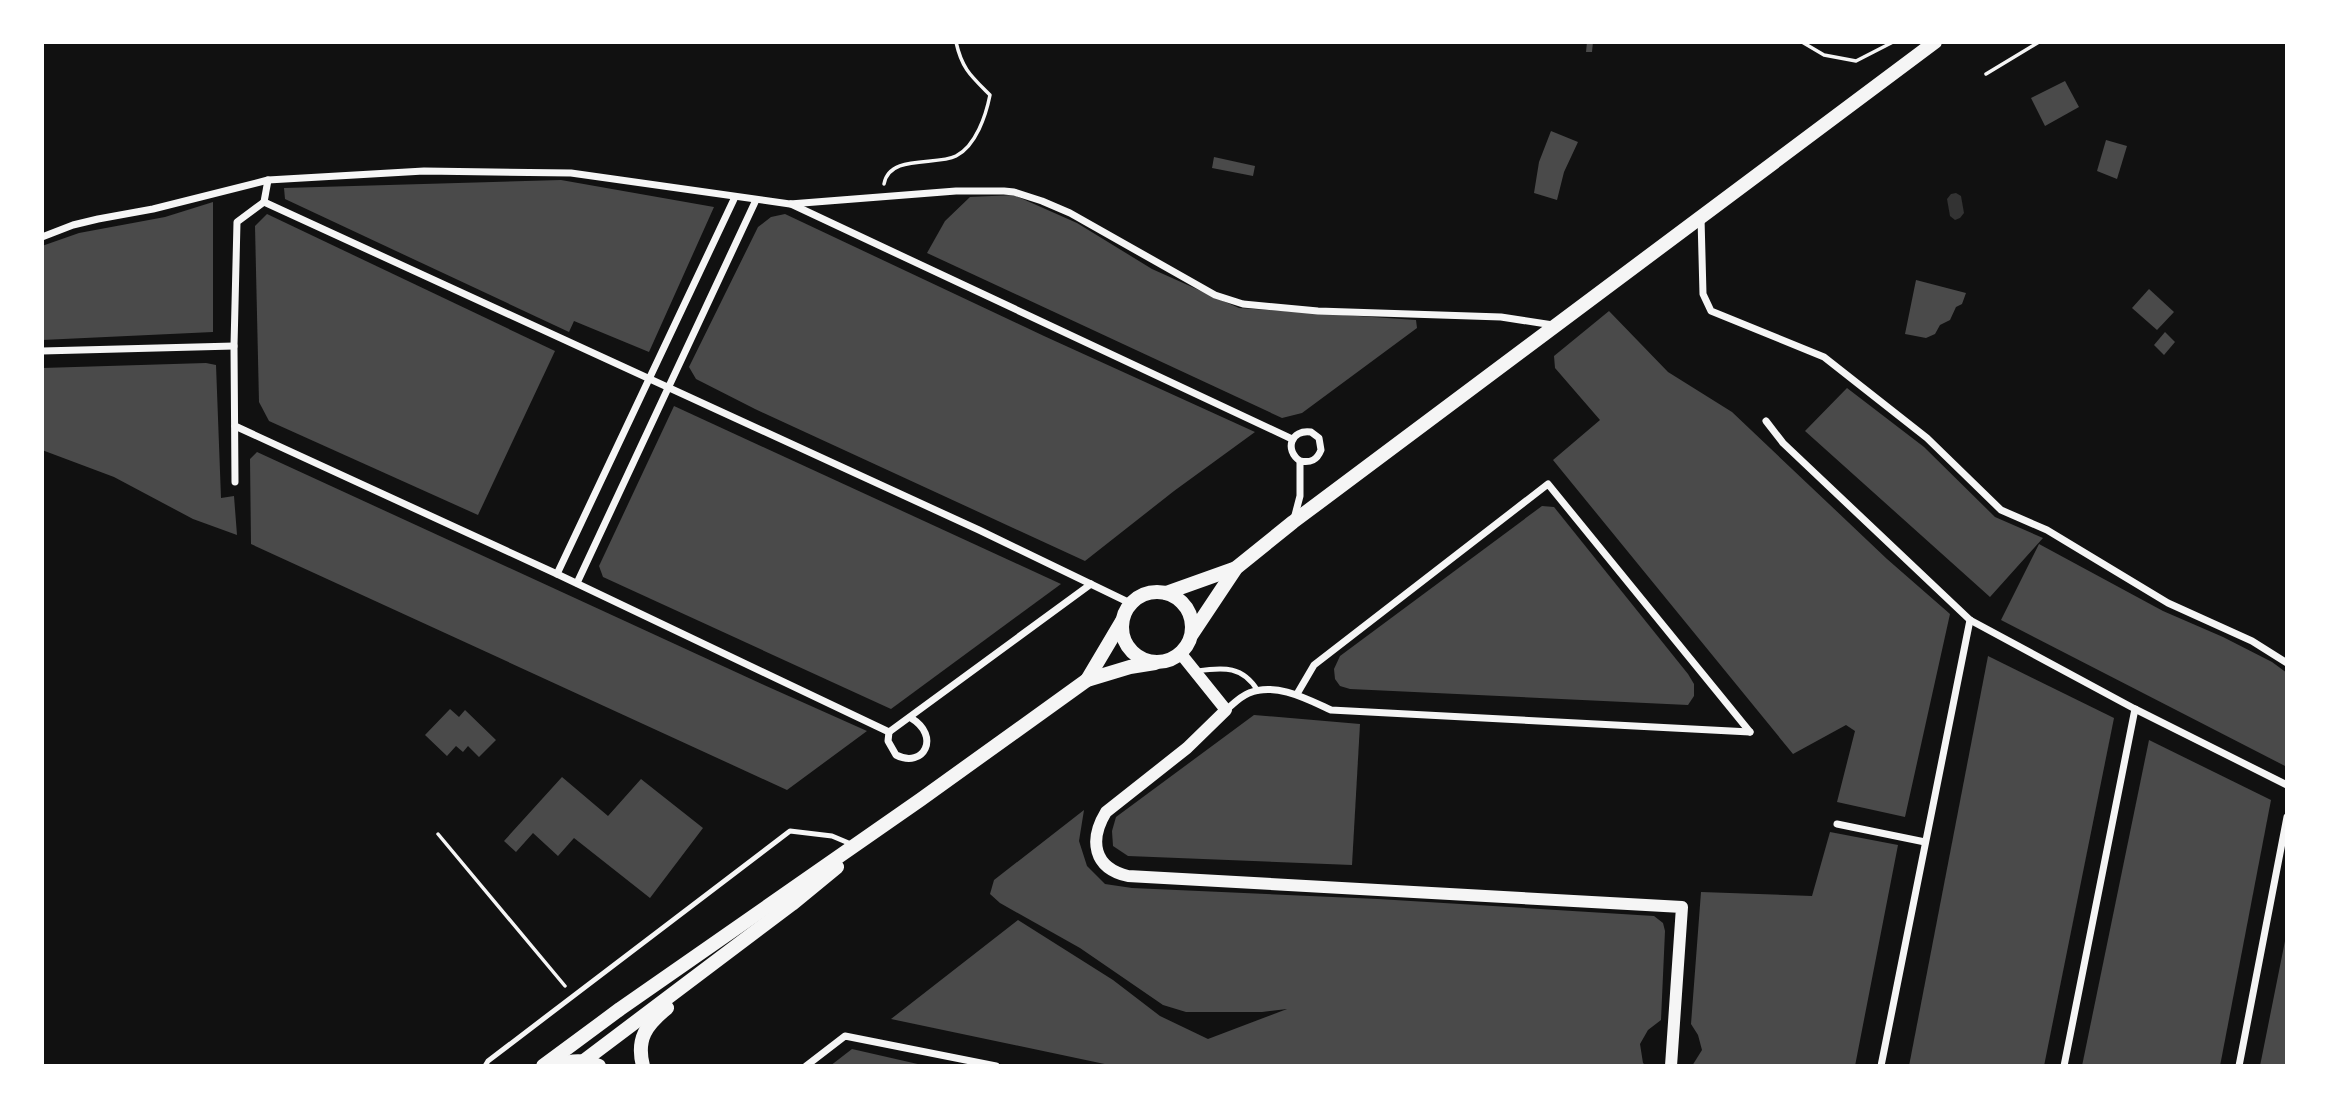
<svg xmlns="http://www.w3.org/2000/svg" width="2329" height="1108" viewBox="0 0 2329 1108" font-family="'DM Sans',sans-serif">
  <rect width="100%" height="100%" fill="#111"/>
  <path fill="#333" d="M1956 193 1961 196 1964 213 1960 218 1955 220 1950 216 1947 199 1951 194Z"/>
  <g fill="#4a4a4a">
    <path d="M1587 42H1593L1592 52H1586Z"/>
    <path d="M2065 81 2079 107 2045 126 2031 98Z"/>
    <path d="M1551 131 1578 142 1564 172 1557 200 1534 193 1539 162Z"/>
    <path d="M2106 140 2127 146 2117 179 2097 171Z"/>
    <path d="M1214 157 1255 166 1253 176 1212 168Z"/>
    <path d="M561 180 714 207 649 352 574 321 569 332 285 199 284 188Z"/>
    <path d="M1014 195 1077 223 1152 269 1239 308 1416 320 1417 328 1302 413 1282 418 927 253 945 221 970 197Z"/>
    <path d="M213 202V332L42 340V246L79 233 165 217Z"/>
    <path d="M267 214 555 351 478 515 269 421 259 402 255 226Z"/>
    <path d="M785 214 1044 336 1255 432 1174 491 1085 561 755 409 696 379 689 367 758 227 771 217Z"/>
    <path d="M1916 280 1966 293 1962 304 1956 307 1950 320 1940 325 1935 334 1926 338 1905 334Z"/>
    <path d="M2149 289 2174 312 2157 330 2132 308Z"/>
    <path d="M1609 311 1668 372 1732 412 1887 559 1950 614 1905 817 1837 802 1855 731 1846 725 1793 754 1553 460 1600 420 1555 368 1554 356Z"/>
    <path d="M2165 332 2175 342 2164 355 2154 345Z"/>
    <path d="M206 363 216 365 221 498 234 496 237 535 193 519 114 477 42 450V368Z"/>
    <path d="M1847 388 1924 447 1995 517 2043 538 1990 597 1805 431Z"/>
    <path d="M674 406 1061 584 891 709 603 577 599 566Z"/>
    <path d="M257 452 764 685 867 731 787 790 251 544 250 459Z"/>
    <path d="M1542 506 1554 507 1688 674 1694 684V696L1688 705 1350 689 1340 686 1335 679 1334 669 1340 656Z"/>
    <path d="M2039 544 2163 611 2223 637 2272 662 2287 673V767L2001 620Z"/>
    <path d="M1988 656 2114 718 2044 1066H1909Z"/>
    <path d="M450 709 459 717 465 710 496 740 479 757 468 746 463 752 456 746 447 756 425 735Z"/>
    <path d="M1254 715 1360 724 1352 865 1128 856 1113 846 1112 831 1116 817Z"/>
    <path d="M2149 740 2271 800 2220 1066H2082Z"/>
    <path d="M562 777 608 816 641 779 703 828 650 898 574 838 558 856 533 833 516 852 504 841Z"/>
    <path d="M1084 810 1079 841 1087 866 1105 884 1132 888 1378 899 1654 916 1663 923 1665 931 1661 1020 1648 1030 1640 1044 1643 1063 1646 1066H1114L891 1019 1018 920 1113 980 1160 1016 1208 1039 1287 1009 1262 1012H1186L1163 1005 1080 948 1000 903 990 894 994 880Z"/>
    <path d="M1830 832 1898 845 1855 1066H1692L1702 1050 1698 1035 1691 1024 1701 892 1812 896Z"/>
    <path d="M2286 936 2287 1066H2260Z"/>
    <path d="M852 1049 922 1065V1066H830Z"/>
  </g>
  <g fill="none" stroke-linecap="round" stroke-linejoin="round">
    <g stroke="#f5f5f5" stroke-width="3.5">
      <path d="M1802 42 1824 55 1856 61 1893 42"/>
      <path d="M1986 74 2039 42"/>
      <path d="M884 184C889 154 936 166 956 156 976 146 986 115 990 95 971 76 962 69 956 42"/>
      <path d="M438 834 565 986"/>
    </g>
    <g stroke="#f5f5f5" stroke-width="5">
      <path d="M1197 671C1224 667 1243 666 1258 691"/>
      <path d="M485 1066 488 1061 790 831 832 836 851 844"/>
    </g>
    <g stroke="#f5f5f5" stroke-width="7">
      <path d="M264 202 979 530 1130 603"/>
      <path d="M264 202 268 180"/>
      <path d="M791 204 1292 439"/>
      <path d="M1701 218 1703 294 1711 311 1824 357 1927 438 2001 510 2047 530 2168 603 2252 641 2287 663"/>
      <path d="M42 237 73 225 98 219 153 209 268 180 424 171 571 173 790 204 956 191H1004L1014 192 1042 201 1070 213 1215 295 1243 304 1318 311 1501 317 1553 325"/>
      <path d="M42 351 234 346"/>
      <path d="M1766 421 1783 443 1970 620 2135 709 2287 785"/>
      <path d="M235 426 557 574 889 732"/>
      <path d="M235 482 234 346 237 222 264 202"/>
      <path d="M1294 519 1300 496V461C1284 450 1291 429 1311 432L1319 438 1321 450C1317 460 1311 463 1300 461"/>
      <path d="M557 574 735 197"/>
      <path d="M577 583 756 200"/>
      <path d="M1297 694 1314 665 1548 484 1750 732"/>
      <path d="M1226 710C1233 704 1241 696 1249 693 1276 682 1307 699 1331 710L1750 732"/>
      <path d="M889 732 1091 584"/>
      <path d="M889 732 888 741 896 755C924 769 941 736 911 718"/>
      <path d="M1837 824 1925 842"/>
      <path d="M806 1066 845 1036 996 1066"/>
      <path d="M1881 1066 1970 620"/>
      <path d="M2064 1066 2135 709"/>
      <path d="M2239 1066 2287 817"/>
    </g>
    <path stroke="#f5f5f5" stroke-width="12" d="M1181 654 1226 710 1187 748 1106 812C1089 840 1093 868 1128 876L1682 907 1671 1066"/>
    <g stroke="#f5f5f5" stroke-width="14">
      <circle cx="1157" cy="627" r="35"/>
      <path d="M1166 593 1236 568"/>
      <path d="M1192 634 1236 568 1293 522 1935 42"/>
      <path d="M1087 680 1122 621"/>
      <path d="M543 1066 620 1009 920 800 1087 680 1130 667 1155 663"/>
      <path d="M559 1066C573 1059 585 1060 599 1066"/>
      <path d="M577 1066 792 904 837 867"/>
      <path d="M643 1066C636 1039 646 1025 667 1008"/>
    </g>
  </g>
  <rect width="2329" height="1108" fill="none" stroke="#ffffff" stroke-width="88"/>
</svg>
